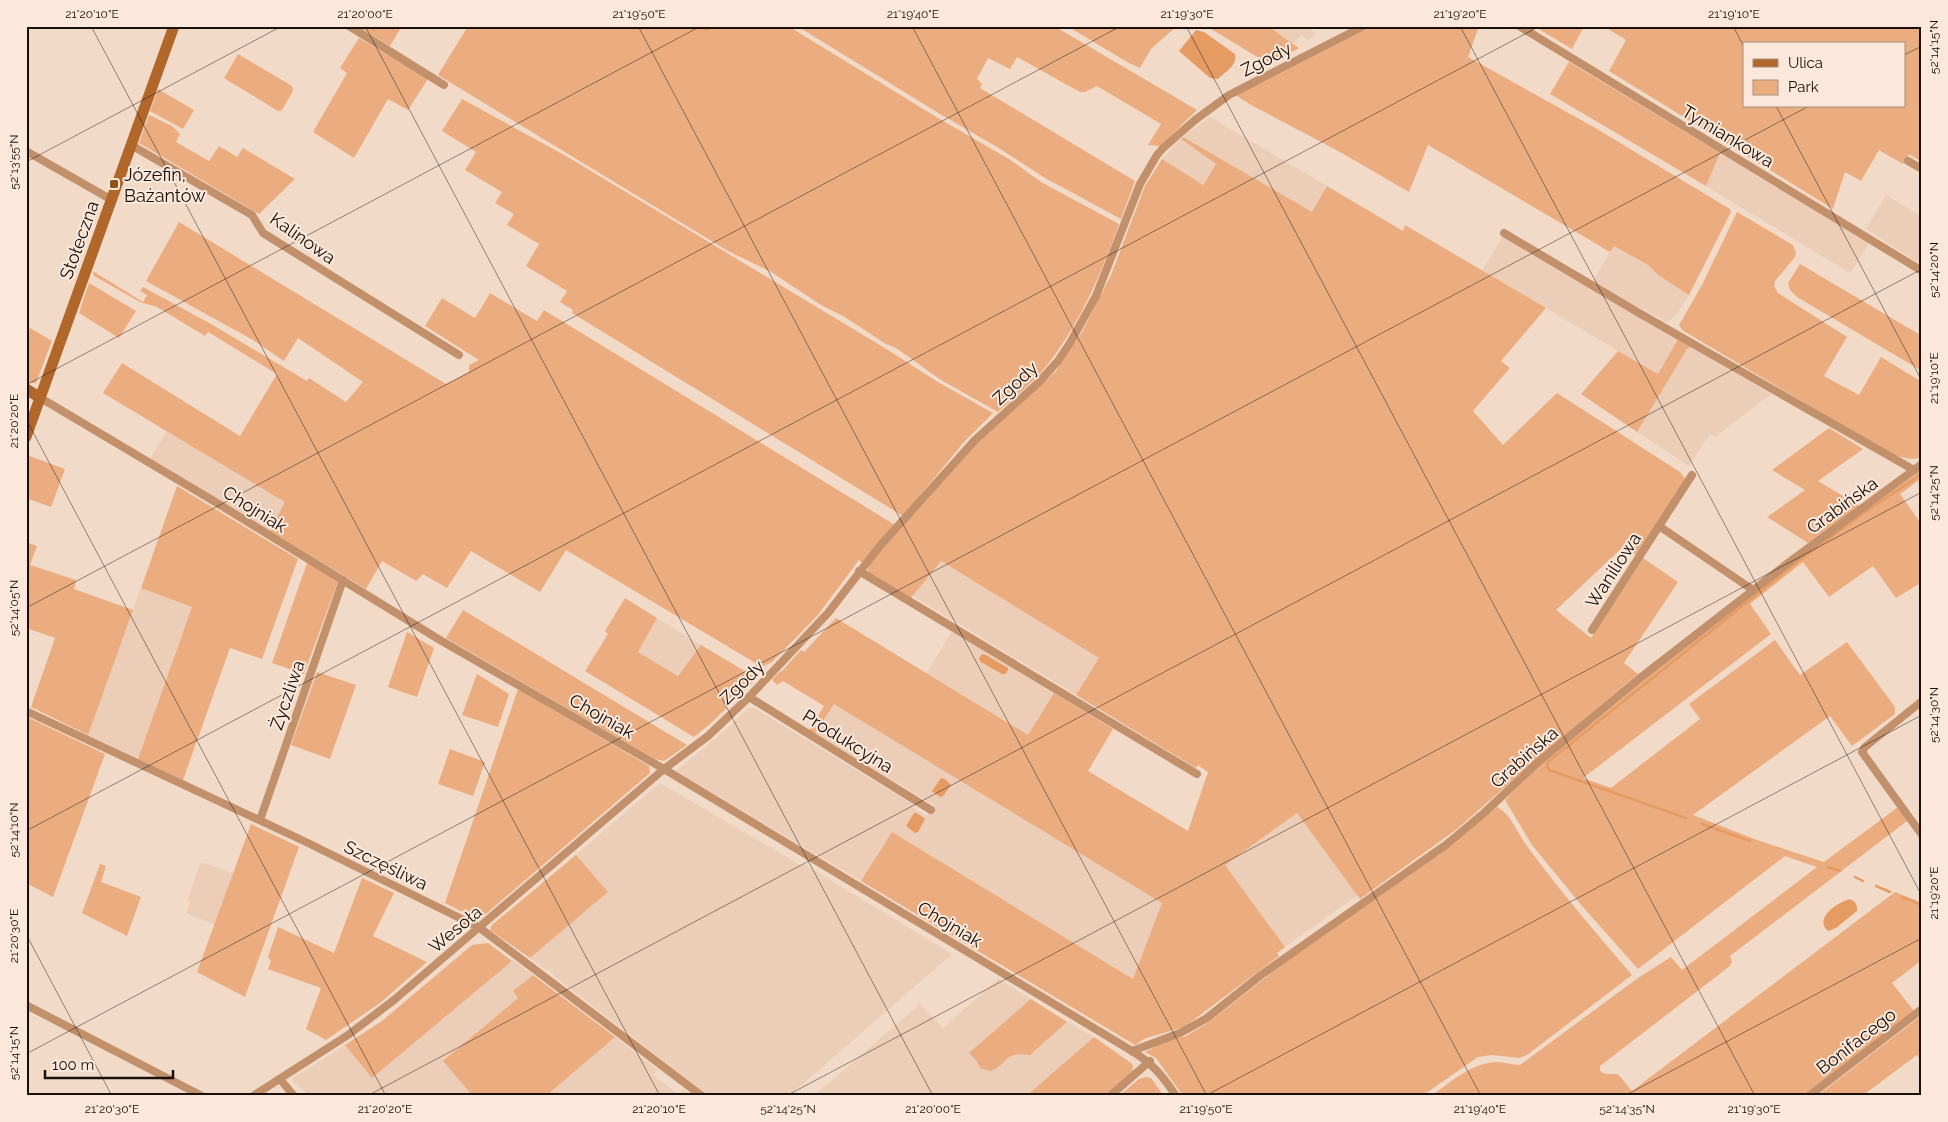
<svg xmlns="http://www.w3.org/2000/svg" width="1948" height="1122" viewBox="0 0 1948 1122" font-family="Raleway,sans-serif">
  <rect width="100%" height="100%" fill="#f2dac9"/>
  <g fill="#eccdb7">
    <path d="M1268 26H1307L1316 34 1308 40 1302 35 1293 43Z"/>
    <path d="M1210 117 1327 186 1312 213 1183 137Z"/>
    <path d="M1181 139 1216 164 1202 185 1162 159Z"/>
    <path d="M1720 153 1869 244 1850 273 1706 186Z"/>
    <path d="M1886 195 1922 217V265L1866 229Z"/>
    <path d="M1503 236 1678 339 1658 374 1482 271Z"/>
    <path d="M1614 246 1648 265 1658 275 1689 295 1678 313 1672 319 1667 322 1592 282Z"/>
    <path d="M1691 347 1771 394 1715 437 1710 434 1689 466 1637 432 1687 348Z"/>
    <path d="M167 431 285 502 270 531 150 459Z"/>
    <path d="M941 561 1099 658 1076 695 913 596Z"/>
    <path d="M141 588 192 606 138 759 88 735Z"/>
    <path d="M657 618 701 645 678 676 637 651Z"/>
    <path d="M952 631 1054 693 1028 735 927 673Z"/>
    <path d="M834 703 1163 903 1133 979 892 832 861 881 676 771 726 730 748 708H754L914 805 912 807 927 816 934 805 816 734Z"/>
    <path d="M660 783 802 866 804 864 952 954 789 1096H709L554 976V974L548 969 546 970 530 958 608 892 576 855Z"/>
    <path d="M1297 813 1358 895 1285 947 1225 865Z"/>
    <path d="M201 862 233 873 215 925 186 913 191 902 187 900Z"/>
    <path d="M513 960 533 975 513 991 518 998 443 1061 471 1094 469 1096H311L293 1082V1078L345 1045 372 1078Z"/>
    <path d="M998 979 1067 1022 1094 1037 1025 1096H814L920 1004 943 1028Z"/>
    <path d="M615 1037 658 1070 653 1075 678 1094 684 1089 692 1096H546Z"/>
  </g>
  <g fill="#ebad7f" fill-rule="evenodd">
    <path d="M357 26H402L390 46Z"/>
    <path d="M468 26H788L938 118 1009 159 1041 182 1119 224C1101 274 1080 323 1048 364 1034 382 1014 397 998 412L941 380 896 348 886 344 843 316 821 305 771 272 728 251 438 75Z"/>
    <path d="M797 26H1054L1197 110 1160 146 1148 145 1161 124 1097 86 1085 92H1080L1017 57 1010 69 988 58 977 79 982 84 980 88 1135 181 1121 219 1045 178 997 147 940 114Z"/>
    <path d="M1067 26H1177L1151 49 1140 68 1127 62Z"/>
    <path d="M1206 26H1268L1299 48 1269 64Z"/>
    <path d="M1373 26H1479L1468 57 1592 126 1730 209 1731 212 1689 295 1658 275 1648 265 1614 246 1610 252 1428 145 1409 192 1340 152 1253 106 1235 95 1277 75Z"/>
    <path d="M1534 26H1584L1572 49Z"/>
    <path d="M1603 26H1922V162L1909 154 1903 164 1879 150 1861 181 1845 172 1833 209 1609 71 1626 40ZM1744 44H1904V106H1744Z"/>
    <path d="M359 38 428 79 408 110 388 99 354 158 313 132 347 73 340 68Z"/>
    <path d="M238 54 292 86 293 91 282 110 278 111 224 78Z"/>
    <path d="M1569 62 1720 153 1706 186 1550 94Z"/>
    <path d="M158 89 194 110 183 129 150 111Z"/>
    <path d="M462 99 566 156 893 353 936 381 993 413 964 442 903 516 572 313 573 310 560 302 567 291 526 266 539 244 507 225 514 214 495 203 502 192 465 170 476 152 442 131Z"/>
    <path d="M149 115 172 126 180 134 176 142 209 161 219 146 237 157 243 148 295 179 259 214 139 143Z"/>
    <path d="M1183 137 1312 212 1327 186 1403 231 1405 225 1546 308 1501 361 1510 368 1473 411 1503 445 1557 393 1680 472 1686 480 1636 555 1624 546 1556 610 1591 638 1643 558 1678 582 1624 663 1638 674 1546 751 1457 829 1360 899 1297 813 1225 865 1285 947 1277 953 1279 956 1184 1027 1146 1038 1135 1045 861 881 892 832 1133 979 1162 903 834 704 815 734 809 731 824 706 783 681 777 685 772 680 780 671 781 672 801 650 804 652 836 618 1028 735 1054 693 1113 729 1088 771 1188 831 1208 772 1198 765 1196 768 1076 695 1099 658 941 561 911 598 867 572 870 564 878 553 971 447 1056 371 1082 332 1111 275 1145 186 1162 159 1203 185 1216 164 1181 139Z"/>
    <path d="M1737 212 1793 245 1796 253 1795 257 1775 281 1774 286 1778 293 1847 337 1824 376 1859 395 1881 357 1922 382V457C1912 461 1901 457 1891 454L1682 330 1679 325 1702 285Z"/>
    <path d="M179 222 446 384 469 372V365L479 360 425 326 442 298 475 318 490 293 537 321 544 310 895 525 862 563 859 560 817 616 772 662 762 667 566 550 540 592 471 551 447 588 423 574 416 581 382 561 366 589 270 531 285 502 103 393 122 363 240 436 277 374 208 332 205 336 157 307 140 302 94 276 93 271 143 302 147 295 140 291 143 287 211 324 307 381 309 378 346 402 363 382 298 338 284 361 253 340 146 281Z"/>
    <path d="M1800 264 1922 336V371L1797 297 1790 290 1788 283Z"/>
    <path d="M89 283 136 311 119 338 79 313Z"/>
    <path d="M30 328 52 341 36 383H31L26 380V334Z"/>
    <path d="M1678 339 1691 347 1687 349 1637 432 1581 394 1618 351 1658 374Z"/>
    <path d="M1829 428 1863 449 1818 481 1860 506 1808 543 1767 517 1805 490 1772 470Z"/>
    <path d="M27 455 65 469 51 507 26 498Z"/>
    <path d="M1922 469V478L1900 494 1922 525V582L1896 598 1873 566 1829 597 1803 562 1750 604 1771 634 1583 778 1611 788 1700 719 1689 704 1775 640 1800 675 1847 642 1895 707V714L1852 746 1830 716 1693 815 1757 840 1824 862 1898 807 1907 821 1730 956 1732 961 1730 966 1600 1066V1071L1605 1074H1618L1632 1091 1895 892 1922 903V960L1892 983 1914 1011 1803 1096H1431C1451 1082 1471 1063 1497 1062 1505 1062 1511 1065 1520 1065L1638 978 1671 957 1682 970 1817 867 1785 856 1638 969 1582 906 1532 845 1505 800 1546 758 1738 604Z"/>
    <path d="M177 486 298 559 262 659 230 648 183 780 138 759 192 607 141 588Z"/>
    <path d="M26 542 37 546 30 565 76 580 74 589 133 610 88 735 31 707 55 638 26 628Z"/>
    <path d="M307 563 338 581 304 674 272 663Z"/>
    <path d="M625 598 657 618 638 652 678 676 701 645 753 676 754 681 711 723 694 737 585 671 608 634 605 631Z"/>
    <path d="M463 610 687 745 664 761 655 759 446 638Z"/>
    <path d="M407 632 434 648 417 697 388 687Z"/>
    <path d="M317 672 356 685 330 759 291 745Z"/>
    <path d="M477 674 509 694 498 727 462 715Z"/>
    <path d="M518 689 649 766 650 773 479 920 445 903Z"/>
    <path d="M27 717 105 754 53 897 26 883Z"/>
    <path d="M450 749 485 762 473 796 438 784Z"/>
    <path d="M1497 807C1512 815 1517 833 1527 846 1560 891 1596 933 1632 975L1527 1055 1519 1058 1492 1055 1478 1057 1422 1096H1183L1156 1058 1145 1052 1164 1042 1186 1036 1209 1022 1289 959 1456 841Z"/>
    <path d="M251 824 299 847 245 997 197 972Z"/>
    <path d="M576 855 608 892 530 958 490 930 492 925Z"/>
    <path d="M100 864 106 866 101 882 141 897 127 936 82 913Z"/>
    <path d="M362 878 394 893 373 936 427 962 380 1003 326 1040 306 1029 321 988 268 969 271 961 268 957 278 927 334 953Z"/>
    <path d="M488 943 512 961 372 1078 345 1045 382 1021 472 945Z"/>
    <path d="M533 975 615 1037 546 1096H469L471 1094 443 1061 518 998 513 991Z"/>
    <path d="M1031 999 1067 1022 1030 1055C1003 1051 1010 1063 991 1071L980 1068 977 1061 969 1053Z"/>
    <path d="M1922 1015V1061L1917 1055 1862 1096H1817Z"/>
    <path d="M1094 1037 1131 1063 1133 1066 1132 1073 1105 1096H1026Z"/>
    <path d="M1146 1077 1151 1078 1164 1096H1119L1139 1079Z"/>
  </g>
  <g fill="#e69b62">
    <path d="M1196 30 1204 32 1235 54C1238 65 1225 72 1218 79L1210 78 1179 51Z"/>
    <path d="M982 654 986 655 1008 668V670L1005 674H1002L981 662 979 659Z"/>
    <path d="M941 778 945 779 951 785 943 796 940 797 932 791Z"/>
    <path d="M914 813H917L925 819 918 832 915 833 906 826Z"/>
    <path d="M1850 899 1855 902 1857 907V911L1836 928 1828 931C1813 918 1838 902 1850 899Z"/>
  </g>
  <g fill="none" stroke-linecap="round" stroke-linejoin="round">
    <g stroke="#e69b62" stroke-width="2.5">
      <path d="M698 26 706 30 713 26"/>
      <path d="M1686 818 1549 770 1547 766 1548 762 1792 566 1862 514 1922 474"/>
      <path d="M1702 824 1750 841"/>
      <path d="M1828 867 1840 871"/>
      <path d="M1855 877 1863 881"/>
      <path d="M1876 886 1890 892"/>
      <path d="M1902 897 1922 905"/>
    </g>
    <g stroke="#c2906b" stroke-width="8">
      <path d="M349 26 444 85"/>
      <path d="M1519 26 1922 271"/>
      <path d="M131 145 252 215 263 233 459 355"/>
      <path d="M26 151 112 200"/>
      <path d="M1908 161 1922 169"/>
      <path d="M1504 233 1639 313 1914 470"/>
      <path d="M39 397 212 500 440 640 664 769 1132 1051C1153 1064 1162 1075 1176 1096"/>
      <path d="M1659 526 1753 590"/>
      <path d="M859 571 1197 774"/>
      <path d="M1592 630 1692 475"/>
      <path d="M749 697 931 810"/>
      <path d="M1922 701 1865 747 1862 752 1922 835"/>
      <path d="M26 711 306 842 480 928 702 1096"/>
      <path d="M260 820 343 580"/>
      <path d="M26 1005 202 1096"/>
      <path d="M1132 1051 1180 1033 1207 1018 1261 975 1447 844 1484 813 1537 763 1640 678 1792 560 1922 464"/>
      <path d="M280 1079 294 1096"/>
      <path d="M253 1096 348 1035 394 1000 664 769 708 736 749 697 828 613 879 547 975 440 1038 383 1058 361 1070 343 1096 296 1140 184 1157 155 1163 148 1195 120 1229 95 1364 26"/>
      <path d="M1110 1096 1150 1061"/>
      <path d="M1809 1096 1922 1009"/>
    </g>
    <g stroke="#b06729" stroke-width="11">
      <path d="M26 389 39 397"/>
      <path d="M26 437 174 26"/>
    </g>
  </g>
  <path fill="none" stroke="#18100a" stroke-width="1" stroke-opacity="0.45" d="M91 26 660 1096M365 26 933 1096M638 26 1207 1096M912 26 1481 1096M1186 26 1755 1096M1460 26 1922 896M1733 26 1744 47M1904 55 1922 46M1776 106 1922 381M26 162 282 26M26 385 701 26M26 419 386 1096M26 608 1121 26M26 831 1540 26M26 934 112 1096M26 1054 1809 106M367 1096 1922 269M786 1096 1922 492M1205 1096 1922 715M1624 1096 1922 938"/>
  <rect fill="#92531b" stroke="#fce8da" stroke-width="2" x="109" y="179" width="10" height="10" rx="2.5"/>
  <g text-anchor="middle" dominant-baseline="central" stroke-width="4" stroke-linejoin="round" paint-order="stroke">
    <g font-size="18" fill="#18100a" stroke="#fce8da">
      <text transform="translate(1266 59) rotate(-27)">Zgody</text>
      <text transform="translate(1728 136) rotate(31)">Tymiankowa</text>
      <text transform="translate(303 238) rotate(35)">Kalinowa</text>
      <text transform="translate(79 240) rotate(-70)">Stołeczna</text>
      <text transform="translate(1015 383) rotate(-43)">Zgody</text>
      <text transform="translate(1842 505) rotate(-36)">Grabińska</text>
      <text transform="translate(255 509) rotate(32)">Chojniak</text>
      <text transform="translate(1613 570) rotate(-57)">Waniliowa</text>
      <text transform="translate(742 682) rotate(-45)">Zgody</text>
      <text transform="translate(287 695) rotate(-71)">Życzliwa</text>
      <text transform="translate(602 716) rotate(30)">Chojniak</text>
      <text transform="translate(848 741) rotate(32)">Produkcyjna</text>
      <text transform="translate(1524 757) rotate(-41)">Grabińska</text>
      <text transform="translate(386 865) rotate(26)">Szczęśliwa</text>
      <text transform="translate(950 924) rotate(31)">Chojniak</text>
      <text transform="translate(455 929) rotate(-40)">Wesoła</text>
      <text transform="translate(1856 1041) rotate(-38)">Bonifacego</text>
    </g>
    <g font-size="18" fill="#18100a" stroke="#fce8da" text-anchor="start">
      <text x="124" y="174">Józefin,<tspan x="124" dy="21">Bażantów</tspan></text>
    </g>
  </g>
  <rect width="1948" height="1122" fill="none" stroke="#fce8da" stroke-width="55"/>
  <rect x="1743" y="42" width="162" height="65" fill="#fce8da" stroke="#a19287"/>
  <rect x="1753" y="59" width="25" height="8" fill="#b06729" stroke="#a19287"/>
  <text x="1788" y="68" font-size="15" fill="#18100a">Ulica</text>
  <rect x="1753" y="80" width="25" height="15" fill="#ebad7f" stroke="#a19287"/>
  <text x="1788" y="92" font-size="15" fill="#18100a">Park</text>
  <path d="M45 1070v8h128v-8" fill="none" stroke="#18100a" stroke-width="2.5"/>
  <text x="52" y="1070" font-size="15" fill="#18100a" stroke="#fce8da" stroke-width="4" paint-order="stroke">100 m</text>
  <rect x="28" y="28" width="1892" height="1066" fill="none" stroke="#18100a" stroke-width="2"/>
  <g font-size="12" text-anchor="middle" fill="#18100a">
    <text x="92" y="18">21°20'10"E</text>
    <text x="365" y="18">21°20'00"E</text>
    <text x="639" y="18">21°19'50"E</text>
    <text x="913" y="18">21°19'40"E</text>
    <text x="1187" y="18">21°19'30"E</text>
    <text x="1460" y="18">21°19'20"E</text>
    <text x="1734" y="18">21°19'10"E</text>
    <text transform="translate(1934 47) rotate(-90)" y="4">52°14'15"N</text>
    <text transform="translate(14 162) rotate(-90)" y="4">52°13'55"N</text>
    <text transform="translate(1934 270) rotate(-90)" y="4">52°14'20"N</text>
    <text transform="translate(1934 378) rotate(-90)" y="4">21°19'10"E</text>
    <text transform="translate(14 421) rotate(-90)" y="4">21°20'20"E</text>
    <text transform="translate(1934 493) rotate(-90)" y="4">52°14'25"N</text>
    <text transform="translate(14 608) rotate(-90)" y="4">52°14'05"N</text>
    <text transform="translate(1934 715) rotate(-90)" y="4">52°14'30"N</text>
    <text transform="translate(14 830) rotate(-90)" y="4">52°14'10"N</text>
    <text transform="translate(1934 893) rotate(-90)" y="4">21°19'20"E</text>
    <text transform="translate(14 936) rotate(-90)" y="4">21°20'30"E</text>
    <text transform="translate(14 1053) rotate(-90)" y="4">52°14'15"N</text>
    <text x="112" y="1113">21°20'30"E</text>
    <text x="385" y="1113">21°20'20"E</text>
    <text x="659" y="1113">21°20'10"E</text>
    <text x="788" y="1113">52°14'25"N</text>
    <text x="933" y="1113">21°20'00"E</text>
    <text x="1206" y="1113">21°19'50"E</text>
    <text x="1480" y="1113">21°19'40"E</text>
    <text x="1627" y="1113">52°14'35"N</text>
    <text x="1754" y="1113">21°19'30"E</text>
  </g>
</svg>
